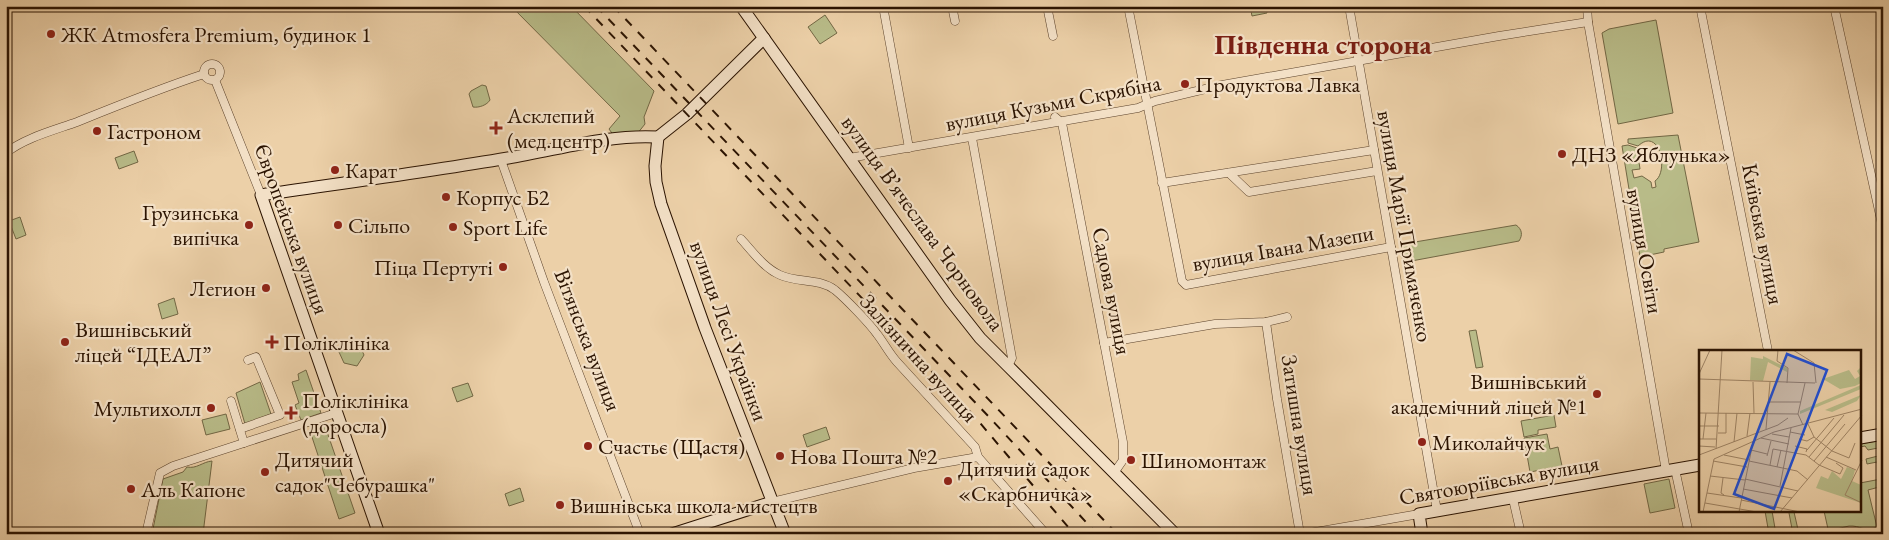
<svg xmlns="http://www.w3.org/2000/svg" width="1889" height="540" viewBox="0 0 1889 540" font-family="'EB Garamond',serif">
  <rect width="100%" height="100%" fill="#ecd0a8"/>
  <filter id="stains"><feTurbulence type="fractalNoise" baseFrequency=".004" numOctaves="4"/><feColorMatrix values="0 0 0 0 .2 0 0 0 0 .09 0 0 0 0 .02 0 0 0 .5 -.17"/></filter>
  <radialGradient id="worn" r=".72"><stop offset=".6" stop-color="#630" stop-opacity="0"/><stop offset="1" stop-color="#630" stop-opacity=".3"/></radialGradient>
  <g fill="#b8bb88" stroke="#726744">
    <path d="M511 6H571L654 91 644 117 645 124 637 134 614 136 609 129 620 116Z"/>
    <path d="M1250 6H1266L1267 13 1252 16Z"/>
    <path d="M825 15 837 33 820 44 808 27Z"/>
    <path d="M1656 20 1673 113 1618 124 1602 33 1609 29Z"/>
    <path d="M482 85 486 86 490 100C487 105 479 108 473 107L469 94 471 91Z"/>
    <path d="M1678 135 1699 242 1664 249V252L1640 257 1622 146 1628 145 1637 148 1640 169 1632 170 1634 178 1642 176 1651 182 1652 188 1656 187 1655 181C1669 172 1660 126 1638 146L1628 143V139Z"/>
    <path d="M134 151 138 162 119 169 115 158Z"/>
    <path d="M20 217 26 235 16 239 9 221Z"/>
    <path d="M1516 225C1522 229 1523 235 1519 241L1406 262C1399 257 1399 251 1403 244Z"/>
    <path d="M174 298 178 314 162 319 158 304Z"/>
    <path d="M1476 330 1483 367 1476 368 1469 331Z"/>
    <path d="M348 344 360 346 364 355 357 366 344 363 339 352Z"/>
    <path d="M306 370 321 413 301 420 295 405 299 403 292 382 299 380 298 374Z"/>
    <path d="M260 382 271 414 245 424 236 393Z"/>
    <path d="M468 383 473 396 457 402 452 388Z"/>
    <path d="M226 414 230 429 206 435 202 420Z"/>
    <path d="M1554 415 1556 427 1538 430V434L1524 437 1521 421Z"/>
    <path d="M325 426 355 513 339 519 310 431Z"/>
    <path d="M826 427 830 439 807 447 803 435Z"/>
    <path d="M1547 434 1550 449 1558 447 1562 466 1530 472 1524 438Z"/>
    <path d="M1883 440V447L1868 450 1865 446 1860 447V444Z"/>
    <path d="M1878 456 1883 486 1868 490 1877 527C1865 533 1860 525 1849 526 1835 529 1824 534 1810 534L1828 529 1824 511H1860V483L1881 479 1877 462 1867 464 1866 459Z"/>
    <path d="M212 461 203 534H152L163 479 183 472 187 467C197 469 202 462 212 461Z"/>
    <path d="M1669 479 1675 508 1650 513 1644 484Z"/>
    <path d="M520 488 524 501 509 506 505 494Z"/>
    <path d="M1765 511H1772L1776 534H1769Z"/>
    <path d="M1791 511 1794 512 1799 534H1793L1789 513Z"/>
  </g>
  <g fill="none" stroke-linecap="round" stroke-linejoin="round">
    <defs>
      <g id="street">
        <path d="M883 6 909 148"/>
        <path d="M952 6 955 21"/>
        <path d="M1047 6 1053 36"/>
        <path d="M1128 6 1182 281 1186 285 1391 247"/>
        <path d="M1349 6 1437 511"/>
        <path d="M1587 6 1588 22 1666 471"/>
        <path d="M1700 6 1768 351"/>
        <path d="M1834 6 1883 229"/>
        <circle cx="212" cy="72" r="8"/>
        <path d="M215 80 261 195"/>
        <path d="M1055 117 1062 123 1123 442V460L1114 473"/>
        <path d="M972 138 1012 358 1008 366"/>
        <path d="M6 153C24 138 55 130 77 122 119 105 161 88 204 74"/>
        <path d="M849 158 1138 108 1155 101 1222 85 1499 36 1588 22"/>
        <path d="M501 160 544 282 640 534"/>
        <path d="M1229 173 1249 192 1377 171"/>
        <path d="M1162 183 1374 150"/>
        <path d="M741 239C753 252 764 268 780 275 798 283 819 278 835 290 846 299 869 323 877 334 884 343 889 353 897 362L975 447 978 457 1046 534"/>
        <path d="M1266 322 1277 399 1300 534"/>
        <path d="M1104 343 1215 324 1266 322 1287 317"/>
        <path d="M231 401 244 443"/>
        <path d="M240 429 280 415 256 357 248 360"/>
        <path d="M1675 469 1689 534"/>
        <path d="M1513 499 1521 534"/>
        <path d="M772 502 914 468 978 457"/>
        <path d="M146 534 160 473 173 466 336 413"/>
        <path d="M1304 534 1419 514"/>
      </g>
      <g id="secondary">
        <path d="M741 6 950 300 980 338 1008 366 1175 534"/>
        <path d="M658 137 655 166 656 182 661 204 705 328 785 534"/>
        <path d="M1860 438 1883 434"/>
        <path d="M379 534 261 195C343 183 426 172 508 158 558 150 607 134 658 137L687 114 764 38"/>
        <path d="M672 534 772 502"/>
        <path d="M1422 534 1419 514 1700 465"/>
      </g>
    </defs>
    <use href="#street" stroke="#5b422b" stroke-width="9"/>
    <use href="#secondary" stroke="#2b1301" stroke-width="13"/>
    <use href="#street" stroke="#f3e0c6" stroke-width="8"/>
    <use href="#secondary" stroke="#f3e0c6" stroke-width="11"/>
    <g stroke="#2b1301" stroke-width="2" stroke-dasharray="9 9" stroke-linecap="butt">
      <path d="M584 6 975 417 1074 534"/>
      <path d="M596 6 991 419 1097 534"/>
      <path d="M613 6C781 182 949 358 1117 534"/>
    </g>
  </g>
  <g fill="#8f2418" stroke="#f3e0c6" stroke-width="2">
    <circle cx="51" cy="34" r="5"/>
    <circle cx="1185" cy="84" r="5"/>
    <path d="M493.5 120.5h5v5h5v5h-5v5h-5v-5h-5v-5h5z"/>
    <circle cx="97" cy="131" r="5"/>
    <circle cx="1562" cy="154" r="5"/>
    <circle cx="335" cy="170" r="5"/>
    <circle cx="446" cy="197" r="5"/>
    <circle cx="249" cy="225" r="5"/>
    <circle cx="338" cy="225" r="5"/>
    <circle cx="453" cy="227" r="5"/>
    <circle cx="503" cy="267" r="5"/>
    <circle cx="266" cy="288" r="5"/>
    <circle cx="65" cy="342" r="5"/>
    <path d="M269.5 334.5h5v5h5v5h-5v5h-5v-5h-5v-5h5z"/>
    <circle cx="1597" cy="394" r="5"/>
    <circle cx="211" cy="408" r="5"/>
    <path d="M288.5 405.5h5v5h5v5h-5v5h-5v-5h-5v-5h5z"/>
    <circle cx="1422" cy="442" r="5"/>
    <circle cx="588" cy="446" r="5"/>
    <circle cx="780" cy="456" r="5"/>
    <circle cx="1131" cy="460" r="5"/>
    <circle cx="265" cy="472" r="5"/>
    <circle cx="948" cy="481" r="5"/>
    <circle cx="131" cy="489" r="5"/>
    <circle cx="560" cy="505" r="5"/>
  </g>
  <g text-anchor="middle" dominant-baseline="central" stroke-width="4.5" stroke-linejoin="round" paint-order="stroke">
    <g font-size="22" fill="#2b1301" stroke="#f3e0c6" text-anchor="start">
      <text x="61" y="34">ЖК Atmosfera Premium, будинок 1</text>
      <text x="1195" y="84">Продуктова Лавка</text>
      <text x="507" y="115">Асклепий<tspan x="507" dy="25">(мед.центр)</tspan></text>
      <text x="107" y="131">Гастроном</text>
      <text x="1572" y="154">ДНЗ «Яблунька»</text>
      <text x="345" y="170">Карат</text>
      <text x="456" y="197">Корпус Б2</text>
      <text x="239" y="212" text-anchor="end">Грузинська<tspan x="239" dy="25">випічка</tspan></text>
      <text x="348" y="225">Сільпо</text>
      <text x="463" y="227">Sport Life</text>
      <text x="493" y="267" text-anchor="end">Піца Пертуті</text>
      <text x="256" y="288" text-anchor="end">Легион</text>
      <text x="75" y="329">Вишнівський<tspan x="75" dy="25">ліцей “ІДЕАЛ”</tspan></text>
      <text x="283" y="342">Поліклініка</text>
      <text x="1587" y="381" text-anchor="end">Вишнівський<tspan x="1587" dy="25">академічний ліцей №1</tspan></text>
      <text x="302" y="400">Поліклініка<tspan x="302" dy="25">(доросла)</tspan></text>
      <text x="201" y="408" text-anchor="end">Мультихолл</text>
      <text x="1432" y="442">Миколайчук</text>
      <text x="598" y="446">Счастьє (Щастя)</text>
      <text x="790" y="456">Нова Пошта №2</text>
      <text x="275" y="459">Дитячий<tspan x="275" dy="25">садок"Чебурашка"</tspan></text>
      <text x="1141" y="460">Шиномонтаж</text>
      <text x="958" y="468">Дитячий садок<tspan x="958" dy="25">«Скарбничка»</tspan></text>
      <text x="141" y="489">Аль Капоне</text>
      <text x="570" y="505">Вишнівська школа мистецтв</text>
    </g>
    <g font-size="22" fill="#2b1301" stroke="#f3e0c6">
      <text transform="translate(1053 103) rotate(-11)">вулиця Кузьми Скрябіна</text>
      <text transform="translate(923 223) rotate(54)">вулиця Вʼячеслава Чорновола</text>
      <text transform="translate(1405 226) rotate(80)">вулиця Марії Примаченко</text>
      <text transform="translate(292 229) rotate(70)">Європейська вулиця</text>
      <text transform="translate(1763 234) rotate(79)">Київська вулиця</text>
      <text transform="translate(1283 248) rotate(-10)">вулиця Івана Мазепи</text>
      <text transform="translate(1645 251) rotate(80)">вулиця Освіти</text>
      <text transform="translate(1112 291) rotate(79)">Садова вулиця</text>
      <text transform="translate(729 331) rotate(70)">вулиця Лесі Українки</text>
      <text transform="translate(588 340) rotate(69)">Вітянська вулиця</text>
      <text transform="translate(919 358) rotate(48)">Залізнична вулиця</text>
      <text transform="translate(1300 425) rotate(81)">Затишна вулиця</text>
      <text transform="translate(1499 480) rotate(-10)">Святоюріївська вулиця</text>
    </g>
    <g font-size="28" font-weight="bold" fill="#7a1f14" stroke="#f3e0c6">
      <text x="1323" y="44">Південна сторона</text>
    </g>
  </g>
  <g transform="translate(1699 350)">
    <rect width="162" height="162" fill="#ecd0a8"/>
    <path d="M64 6 88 18V22L69 12 64 31 51 30 52 7 64 9ZM162 17V33L156 36 141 39 124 29 150 20 156 29 161 26 158 21ZM162 35V39L101 64V61ZM162 45 158 51 133 62 126 60ZM148 117 156 120 153 131 162 135V153L117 138 122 126 129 129 133 121 142 129Z" fill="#b8bb88"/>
    <path fill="none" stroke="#9f8465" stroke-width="1" d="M79 0 78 11 89 18 88 33M94 0 115 13 117 33M0 24 11 0M0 29 116 33M54 32 55 63M70 52H102M0 63 99 64M109 74 115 87 133 101 150 108 156 93M104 75 99 64 106 33M0 76H20M67 79 71 32M91 82 106 85M19 83H27V63M73 84 90 87M48 86 51 63M62 88 90 94M0 89H17M4 89 7 63M100 89 108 91 115 87M35 92 38 63M0 96 16 97M96 96 108 99 107 102M17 99 23 0M52 100 68 104M108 100 135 68M0 105 79 75 89 68M25 105 50 110M68 106 72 91M110 107 145 65M127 107 157 120M163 110 146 145 163 153M14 111 48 117M50 111 98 121 109 130M115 111 146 74M137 113 144 118 141 124M71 115 74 99 107 105 120 115 141 124M78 117 82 100M11 126 46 130M24 128 22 143 25 145M46 129 99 141M81 136 92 78M44 139 93 148M8 143 42 148M42 150 101 162M6 153 58 162M4 162 15 109 75 82 163 59M40 162 54 92M81 162 163 65"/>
    <path fill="#1d4ed8" fill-opacity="0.15" stroke="#1d4ed8" stroke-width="2.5" d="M88 4 128 20 75 159 35 144Z"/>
    <rect width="162" height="162" fill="none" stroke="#2b1301" stroke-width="2.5"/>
  </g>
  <rect width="1889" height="540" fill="none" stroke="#ecd0a8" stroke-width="25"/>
  <rect x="8" y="8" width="1874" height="525" fill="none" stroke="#2b1301" stroke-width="2.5"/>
  <rect x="12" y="12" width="1864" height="515" fill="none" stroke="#2b1301"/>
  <rect width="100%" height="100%" filter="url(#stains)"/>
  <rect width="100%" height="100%" fill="url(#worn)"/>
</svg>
